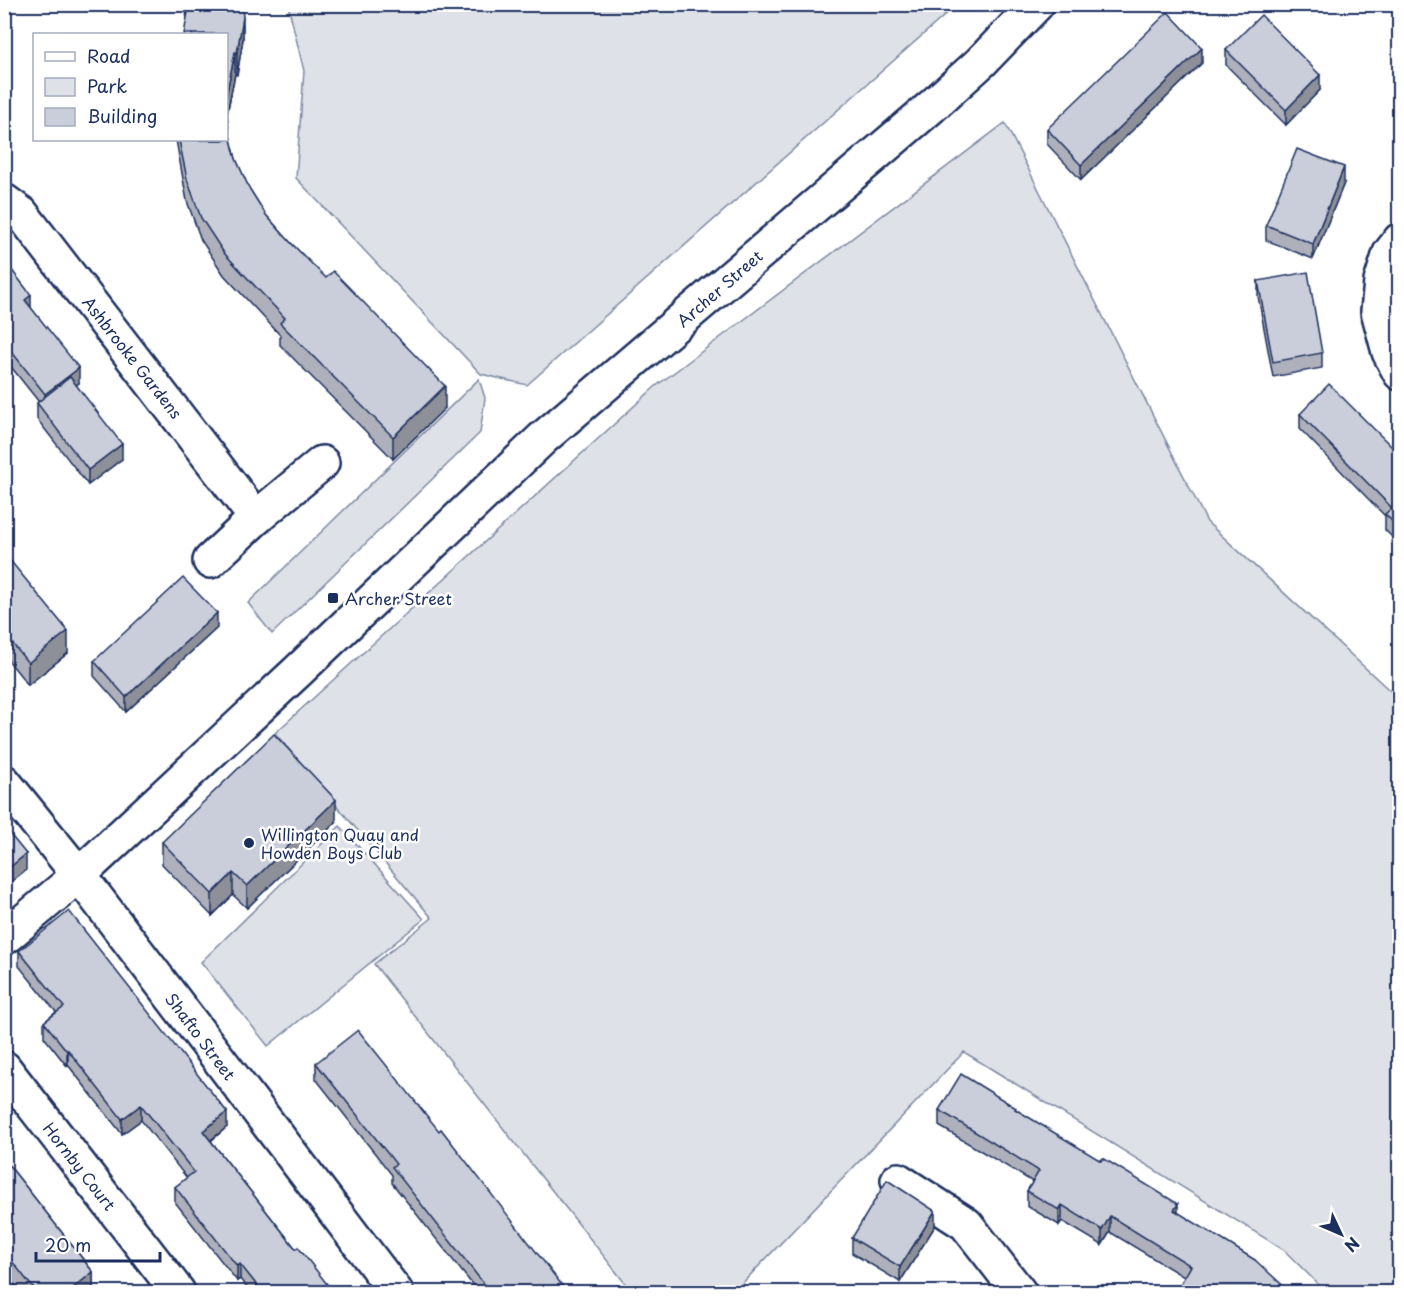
<svg xmlns="http://www.w3.org/2000/svg" width="1404" height="1297" viewBox="0 0 1404 1297" font-family="'Playpen Sans',sans-serif">
  <rect width="100%" height="100%" fill="#fff"/>
  <filter id="ink" filterUnits="userSpaceOnUse"><feTurbulence type="fractalNoise" baseFrequency=".0167" numOctaves="2"/><feDisplacementMap in="SourceGraphic" scale="12" xChannelSelector="R" yChannelSelector="G"/><feConvolveMatrix kernelMatrix="1 2 1 2 8 2 1 2 1" color-interpolation-filters="sRGB"/></filter>
  <g filter="url(#ink)">
    <g fill="#dee1e7" stroke="#7c88a2" stroke-width="1.5">
      <path d="M288 5V4L954 5 943 17 527 385 481 374 296 178 304 71Z"/>
      <path d="M1005 123 1207 522 1399 699V1292H1326L1284 1250 964 1052 734 1292H632L374 964 432 918 275 733 656 386Z"/>
      <path d="M479 379 485 398 480 433 272 634 248 603Z"/>
      <path d="M340 826 424 919 268 1046 201 962Z"/>
    </g>
    <g fill="none" stroke-linecap="round" stroke-linejoin="round">
      <defs>
        <g id="street">
          <path d="M4 201 22 214 256 518"/>
          <path d="M1400 240 1390 253 1381 282 1378 311 1389 352 1400 373"/>
          <path d="M210 561 256 518 322 463"/>
          <path d="M4 782 79 875 396 1292"/>
          <path d="M4 1068 178 1292"/>
          <path d="M898 1180 966 1224 1019 1292"/>
        </g>
        <path id="secondary" d="M4 938 79 875 297 672 543 438 931 107 981 62 1037 4"/>
      </defs>
      <use href="#street" stroke="#1b2f5e" stroke-width="38"/>
      <use href="#secondary" stroke="#1b2f5e" stroke-width="38"/>
      <use href="#street" stroke="#fff" stroke-width="33"/>
      <use href="#secondary" stroke="#fff" stroke-width="33"/>
    </g>
    <g fill="#aeb1bb" stroke="#1b2f5e" stroke-width="1.5">
      <path d="M185 4H242L243 39 237 75 235 74 227 114 229 132 236 159 249 188 266 215 291 243 445 408 393 459 280 345V335L224 275 201 240 187 201 176 140H226L187 19Z"/>
      <path d="M1226 50 1320 90 1286 125 1226 65Z"/>
      <path d="M1202 63 1081 180 1047 144V129Z"/>
      <path d="M1344 183 1313 259 1266 240V225Z"/>
      <path d="M4 260 31 308 79 383 76 385 122 459 88 485 37 419V403L39 402 4 358Z"/>
      <path d="M1258 281 1322 353V368L1273 377 1258 296Z"/>
      <path d="M1300 414 1400 455V545L1385 530V516L1300 429Z"/>
      <path d="M4 553 68 653 28 685 4 655Z"/>
      <path d="M217 628 126 712 94 676V661Z"/>
      <path d="M336 822 247 908 233 895 212 916 162 864V842Z"/>
      <path d="M19 951 227 1127 211 1141 296 1249 334 1293H251L240 1279 237 1281 175 1202V1187L187 1178 141 1120 122 1134 68 1065 67 1066 44 1037V1022L56 1012 19 966Z"/>
      <path d="M316 1063 568 1293H479L392 1183V1175L316 1079Z"/>
      <path d="M939 1110H1016L1178 1213 1255 1260 1184 1277 1110 1232 1102 1245 1062 1221 1059 1225 1027 1206V1191L1033 1182 939 1126Z"/>
      <path d="M4 1159 93 1272V1293H21L4 1272Z"/>
      <path d="M935 1226 900 1282 852 1253V1238Z"/>
    </g>
    <g fill="#8d9099" stroke="#1b2f5e" stroke-width="1.5">
      <path d="M243 17V39L237 75V53Z"/>
      <path d="M1202 48V63L1081 180V165Z"/>
      <path d="M235 52V74L226 118V96Z"/>
      <path d="M1320 75V90L1286 125V110Z"/>
      <path d="M1344 167V183L1313 259V244Z"/>
      <path d="M31 295V310L25 300Z"/>
      <path d="M79 368V383L45 409V394Z"/>
      <path d="M445 386V408L393 459V437Z"/>
      <path d="M122 444V459L88 485V470Z"/>
      <path d="M217 613V628L126 712V697Z"/>
      <path d="M68 631V653L28 685V663Z"/>
      <path d="M336 800V822L247 908V886Z"/>
      <path d="M26 854V870L4 887V872Z"/>
      <path d="M233 873V895L212 916V894Z"/>
      <path d="M68 1050V1065L67 1066V1051Z"/>
      <path d="M141 1105V1120L122 1134V1119Z"/>
      <path d="M227 1112V1127L203 1146V1131Z"/>
      <path d="M1178 1204V1219L1174 1210Z"/>
      <path d="M1062 1205V1221L1059 1225V1210Z"/>
      <path d="M935 1211V1226L900 1282V1267Z"/>
      <path d="M1110 1216V1232L1102 1245V1230Z"/>
      <path d="M240 1264V1279L237 1281V1266Z"/>
      <path d="M93 1272V1293H67Z"/>
    </g>
    <g fill="#caceda" stroke="#1b2f5e" stroke-width="1.5">
      <path d="M187 4H242L243 17 237 53 235 52 226 96V34H184L188 12Z"/>
      <path d="M1168 12 1202 48 1081 165 1047 129Z"/>
      <path d="M1261 15 1320 75 1286 110 1226 50Z"/>
      <path d="M226 107 229 132 236 159 249 188 266 215 291 243 326 278 333 271 445 386 393 437 280 323 285 318 224 253 201 218 187 179 179 140H226Z"/>
      <path d="M1297 149 1344 167 1313 244 1266 225Z"/>
      <path d="M4 260 31 295 25 300 79 368 45 394 4 342Z"/>
      <path d="M1308 272 1322 353 1273 362 1258 281Z"/>
      <path d="M70 377 122 444 88 470 37 403Z"/>
      <path d="M1329 384 1400 455V529L1385 514 1392 508 1300 414Z"/>
      <path d="M4 553 68 631 28 663 4 633Z"/>
      <path d="M183 578 217 613 126 697 94 661Z"/>
      <path d="M274 734 336 800 247 886 233 873 212 894 162 842Z"/>
      <path d="M4 827 26 854 4 872Z"/>
      <path d="M69 911 227 1112 203 1131 296 1249 298 1247 334 1293H263L240 1264 237 1266 175 1187 194 1172 141 1105 122 1119 68 1050 67 1051 44 1022 64 1007 19 951Z"/>
      <path d="M358 1030 439 1131 441 1129 568 1293H491L392 1167 396 1164 316 1063Z"/>
      <path d="M961 1074 1016 1108 1015 1109 1101 1161 1103 1158 1178 1204 1174 1210 1255 1260 1291 1293H1175L1191 1266 1110 1216 1102 1230 1062 1205 1059 1210 1027 1191 1039 1171 939 1110Z"/>
      <path d="M4 1159 93 1272 67 1293H37L4 1251Z"/>
      <path d="M887 1180 935 1211 900 1267 852 1238Z"/>
    </g>
  </g>
  <g fill="#1b2f5e" stroke="#fff" stroke-width="2">
    <rect x="327" y="592" width="12" height="12" rx="3"/>
    <circle cx="249" cy="843" r="6"/>
  </g>
  <g text-anchor="middle" dominant-baseline="central" stroke-width="5" stroke-linejoin="round" paint-order="stroke">
    <g font-size="16" fill="#1b2f5e" stroke="#fff">
      <text transform="translate(719 288) rotate(-41)">Archer Street</text>
      <text transform="translate(133 357) rotate(52)">Ashbrooke Gardens</text>
      <text transform="translate(201 1036) rotate(53)">Shafto Street</text>
      <text transform="translate(80 1166) rotate(52)">Hornby Court</text>
    </g>
    <g font-size="16" fill="#1b2f5e" stroke="#fff" text-anchor="start">
      <text x="345" y="598">Archer Street</text>
      <text x="261" y="834">Willington Quay and<tspan x="261" dy="18">Howden Boys Club</tspan></text>
    </g>
  </g>
  <rect width="1404" height="1297" fill="none" stroke="#fff" stroke-width="24"/>
  <rect x="12" y="12" width="1380" height="1273" fill="none" stroke="#1b2f5e" stroke-width="2" filter="url(#ink)"/>
  <rect x="33" y="33" width="195" height="108" fill="#ffffff" stroke="#a4acbf" stroke-width="1.5"/>
  <rect x="45" y="52" width="30" height="9" fill="#ffffff" stroke="#a4acbf" stroke-width="1.5"/>
  <text x="87" y="63" font-size="18" fill="#1b2f5e">Road</text>
  <rect x="45" y="78" width="30" height="18" fill="#dee1e7" stroke="#a4acbf" stroke-width="1.5"/>
  <text x="87" y="93" font-size="18" fill="#1b2f5e">Park</text>
  <rect x="45" y="108" width="30" height="18" fill="#caceda" stroke="#a4acbf" stroke-width="1.5"/>
  <text x="87" y="123" font-size="18" fill="#1b2f5e">Building</text>
  <g transform="translate(1341 1234) rotate(134)" stroke="#ffffff" stroke-width="4.5" paint-order="stroke">
  <path d="M0-4.5L10 22L0 15L-10 22Z" fill="#1b2f5e"/>
  <text y="-9" font-size="16" font-weight="bold" text-anchor="middle" fill="#1b2f5e">N</text>
  </g>
  <path d="M36 1252v9h124v-9" fill="none" stroke="#1b2f5e" stroke-width="3"/>
  <text x="45" y="1252" font-size="18" fill="#1b2f5e" stroke="#ffffff" stroke-width="4.5" paint-order="stroke">20 m</text>
</svg>
